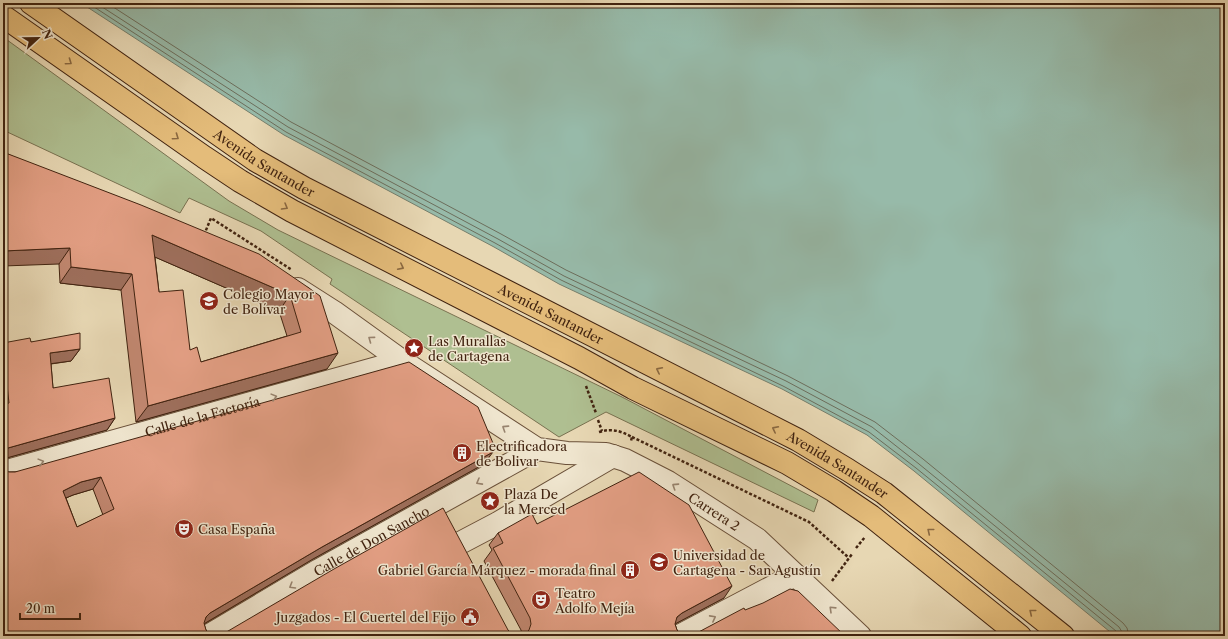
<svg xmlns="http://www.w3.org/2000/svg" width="1228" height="639" viewBox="0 0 1228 639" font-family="'Libre Caslon Text',serif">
  <rect width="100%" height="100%" fill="#e7d7b3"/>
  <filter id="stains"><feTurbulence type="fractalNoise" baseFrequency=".005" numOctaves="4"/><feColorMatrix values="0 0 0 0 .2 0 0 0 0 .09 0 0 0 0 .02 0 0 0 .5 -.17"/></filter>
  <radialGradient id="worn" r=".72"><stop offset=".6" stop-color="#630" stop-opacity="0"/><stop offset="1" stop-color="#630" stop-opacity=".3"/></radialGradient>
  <path fill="#afbf91" stroke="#787150" d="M3 37 229 201 278 230 622 397 818 500 814 512 606 412 559 437 330 284 332 279 261 231 189 198 180 213 3 130Z"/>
  <path fill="#97baa9" stroke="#757e6c" d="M81 3H1225V636H1115L914 471 867 435 782 389 559 284 494 247 284 135Z"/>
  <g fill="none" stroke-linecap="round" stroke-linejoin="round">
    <g stroke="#6c6e5c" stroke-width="1">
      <path d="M88 3 286 132 495 243 561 280 783 386 869 432 916 468 1116 631 1118 636"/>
      <path d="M96 3 288 127 498 239 564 276 786 381 872 427 919 464 1119 627 1122 632 1123 636"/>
      <path d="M107 3 291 122 501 234 566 270 788 376 875 422 923 459 1123 623 1127 628 1129 636"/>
    </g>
    <defs>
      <g id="minor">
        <path id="s1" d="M298 289 334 312 402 361 537 449 567 453 606 454 625 460 668 482 757 539 860 636"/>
        <path id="s2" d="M3 472 402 361"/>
        <path d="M460 543 498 523 613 456"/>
        <path id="s3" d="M208 636 319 570 537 449"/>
        <path d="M679 636 795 575"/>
      </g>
      <g id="major">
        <path id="s4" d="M31 3 255 160 304 188 798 440 848 470 884 493 1063 636"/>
        <path d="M3 16 204 157 240 181 292 211 579 358 633 388 787 463 834 491 871 516 1020 636"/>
      </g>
    </defs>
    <use href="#minor" stroke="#6a5039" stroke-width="24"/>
    <use href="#major" stroke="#412310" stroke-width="24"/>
    <g stroke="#412310" stroke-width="2.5" stroke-dasharray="3 2" stroke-linecap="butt">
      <path d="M204 235 211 218 292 270"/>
      <path d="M586 386 596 413"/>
      <path d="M598 420 602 431"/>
      <path d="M599 432C612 428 621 431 632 437L631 441"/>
      <path d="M632 437 809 522 849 558"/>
      <path d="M856 548 865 537"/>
      <path d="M832 581 852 554"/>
    </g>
    <use href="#minor" stroke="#efe5ce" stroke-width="22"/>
    <use href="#major" stroke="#e4bc7a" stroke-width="22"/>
  </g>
  <g fill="#c28871" stroke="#412310" fill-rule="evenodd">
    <path d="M3 152 309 288 327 369 136 422 121 290 60 283 59 264ZM155 257 279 311 287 336 201 362 190 350 159 292Z"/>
    <path d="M31 342 80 349 71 361 51 364 53 388 115 418 107 430 3 459V343Z"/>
    <path d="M484 464 313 559 204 624 206 630 210 634 3 636 9 472ZM93 489 103 515 77 527 66 498 73 495Z"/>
    <path d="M537 524 724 598 675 624 677 630 681 634 522 635 521 630 484 561 492 550 489 545 498 533Z"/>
    <path d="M508 630 512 634 517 636H217Z"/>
  </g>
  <g fill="#9e6f5c" stroke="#412310">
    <path d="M152 235 290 295 279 311 141 251Z"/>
    <path d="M70 248 59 264 3 266V251Z"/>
    <path d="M71 267 132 274 121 290 60 283Z"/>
    <path d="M80 349 71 361 41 365 50 353Z"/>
    <path d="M338 353 327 369 136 422 148 406Z"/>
    <path d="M115 418 107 430 3 459V451L8 448Z"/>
    <path d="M493 452 484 464 313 559 202 625 206 617 210 613 322 547Z"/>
    <path d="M101 477 93 489 73 495 54 503 63 491 81 482Z"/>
    <path d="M732 586 724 598 673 625 677 617 682 613Z"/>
  </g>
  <g fill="#e29e83" stroke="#412310" fill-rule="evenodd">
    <path d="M3 152 141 205 259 254 309 288 320 296 338 353 148 406 132 274 71 267 70 248 3 251ZM152 235 290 295 301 332 201 362 197 347 190 350 183 290 159 292Z"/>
    <path d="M80 333V349L50 353 53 388 109 378 115 418 8 448 3 451V405L9 403 4 357H3V343L30 338 31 342Z"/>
    <path d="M409 362 478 407 495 448 493 452 322 547 210 613 206 617 204 623 206 630 210 634 216 636H3V469L9 472H15ZM101 477 114 509 77 527 63 491 81 482Z"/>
    <path d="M639 472 689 505 732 586 682 613 677 617 675 624 677 630 681 634 686 636H518L524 635 529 630 531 624 530 618 493 548 503 543 498 533 532 514 537 524Z"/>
    <path d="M443 508 508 630 512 634 517 636H475L473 633 467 636H217L223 634 334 569Z"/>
    <path d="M790 589 798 591 845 636H687L693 635 744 608 745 610 763 603Z"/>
  </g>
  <defs><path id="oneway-chevron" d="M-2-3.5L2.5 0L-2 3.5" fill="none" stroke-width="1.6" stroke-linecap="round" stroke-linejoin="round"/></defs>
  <g stroke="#8a6840">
    <use href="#oneway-chevron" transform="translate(69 62) rotate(35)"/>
    <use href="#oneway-chevron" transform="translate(176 137) rotate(35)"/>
    <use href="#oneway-chevron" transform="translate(285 207) rotate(30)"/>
    <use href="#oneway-chevron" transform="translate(401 267) rotate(27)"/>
    <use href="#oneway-chevron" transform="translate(659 370) rotate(-153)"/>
    <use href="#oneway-chevron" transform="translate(775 429) rotate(-153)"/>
    <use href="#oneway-chevron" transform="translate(930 531) rotate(-141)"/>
    <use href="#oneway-chevron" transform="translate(1032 612) rotate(-141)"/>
  </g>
  <g stroke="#98846f">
    <use href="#oneway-chevron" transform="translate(371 339) rotate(-144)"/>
    <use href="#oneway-chevron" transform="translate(274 397) rotate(-15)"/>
    <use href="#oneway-chevron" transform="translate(505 428) rotate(-147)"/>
    <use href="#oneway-chevron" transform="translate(41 462) rotate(-15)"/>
    <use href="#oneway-chevron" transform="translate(479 482) rotate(151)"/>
    <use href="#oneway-chevron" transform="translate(675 486) rotate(-147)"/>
    <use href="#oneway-chevron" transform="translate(292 586) rotate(149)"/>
    <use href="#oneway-chevron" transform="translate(832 609) rotate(-136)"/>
    <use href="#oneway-chevron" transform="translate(713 618) rotate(-28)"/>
  </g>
  <defs>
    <symbol id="university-disc" viewBox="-11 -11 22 22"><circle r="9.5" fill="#8f2418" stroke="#efe5ce"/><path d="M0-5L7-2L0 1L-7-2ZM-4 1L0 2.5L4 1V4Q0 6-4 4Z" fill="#fff"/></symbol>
    <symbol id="sight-disc" viewBox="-11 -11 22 22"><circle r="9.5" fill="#8f2418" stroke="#efe5ce"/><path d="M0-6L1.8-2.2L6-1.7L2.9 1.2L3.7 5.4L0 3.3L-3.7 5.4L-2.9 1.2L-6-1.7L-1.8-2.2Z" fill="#fff"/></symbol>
    <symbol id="building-disc" viewBox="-11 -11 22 22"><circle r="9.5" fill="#8f2418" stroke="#efe5ce"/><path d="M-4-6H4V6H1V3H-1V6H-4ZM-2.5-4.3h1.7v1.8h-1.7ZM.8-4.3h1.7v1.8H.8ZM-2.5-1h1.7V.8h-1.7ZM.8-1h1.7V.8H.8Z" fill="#fff"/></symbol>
    <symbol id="theatre-disc" viewBox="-11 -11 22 22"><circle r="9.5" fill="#8f2418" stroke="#efe5ce"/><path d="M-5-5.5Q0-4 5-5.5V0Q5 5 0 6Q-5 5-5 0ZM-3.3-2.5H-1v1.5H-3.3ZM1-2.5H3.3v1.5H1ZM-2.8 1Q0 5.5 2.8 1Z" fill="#fff"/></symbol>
    <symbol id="civic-disc" viewBox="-11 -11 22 22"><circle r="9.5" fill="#8f2418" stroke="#efe5ce"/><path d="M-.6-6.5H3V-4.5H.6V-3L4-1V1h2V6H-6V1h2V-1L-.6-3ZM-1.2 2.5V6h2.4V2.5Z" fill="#fff"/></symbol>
  </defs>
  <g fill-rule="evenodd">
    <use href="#university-disc" x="198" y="290" width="22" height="22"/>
    <use href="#sight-disc" x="403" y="337" width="22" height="22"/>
    <use href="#building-disc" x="451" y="442" width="22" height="22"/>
    <use href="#sight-disc" x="479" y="490" width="22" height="22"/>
    <use href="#theatre-disc" x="173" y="518" width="22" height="22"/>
    <use href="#university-disc" x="648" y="551" width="22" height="22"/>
    <use href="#building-disc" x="619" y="559" width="22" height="22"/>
    <use href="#theatre-disc" x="530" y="589" width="22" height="22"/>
    <use href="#civic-disc" x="459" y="606" width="22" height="22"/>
  </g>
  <g text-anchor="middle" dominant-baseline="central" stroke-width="3" stroke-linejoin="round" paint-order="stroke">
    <g font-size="13" fill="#412310" stroke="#efe5ce">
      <text stroke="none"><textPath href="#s4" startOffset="283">Avenida Santander</textPath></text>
      <text stroke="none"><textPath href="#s4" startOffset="607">Avenida Santander</textPath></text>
      <text stroke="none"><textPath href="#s2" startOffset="207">Calle de la Factoría</textPath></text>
      <text stroke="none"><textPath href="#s4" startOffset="931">Avenida Santander</textPath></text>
      <text stroke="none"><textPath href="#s1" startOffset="480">Carrera 2</textPath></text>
      <text stroke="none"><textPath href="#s3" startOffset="189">Calle de Don Sancho</textPath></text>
    </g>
    <g font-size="13" fill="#412310" stroke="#efe5ce" text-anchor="start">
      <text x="223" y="294">Colegio Mayor<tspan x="223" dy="15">de Bolívar</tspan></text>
      <text x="428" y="341">Las Murallas<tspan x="428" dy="15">de Cartagena</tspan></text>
      <text x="476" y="446">Electrificadora<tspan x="476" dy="15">de Bolivar</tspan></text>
      <text x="504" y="494">Plaza De<tspan x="504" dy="15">la Merced</tspan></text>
      <text x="198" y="529">Casa España</text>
      <text x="673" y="555">Universidad de<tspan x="673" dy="15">Cartagena - San Agustín</tspan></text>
      <text x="616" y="570" text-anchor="end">Gabriel García Márquez - morada final</text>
      <text x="555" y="593">Teatro<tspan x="555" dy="15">Adolfo Mejía</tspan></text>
      <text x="456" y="617" text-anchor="end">Juzgados - El Cuertel del Fijo</text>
    </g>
  </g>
  <rect width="1228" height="639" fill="none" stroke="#e7d7b3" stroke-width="16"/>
  <rect x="4" y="4" width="1220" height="631" fill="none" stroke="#412310" stroke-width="2"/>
  <rect x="8" y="8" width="1212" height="623" fill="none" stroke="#412310"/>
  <g transform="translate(38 38) rotate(68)" stroke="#efe5ce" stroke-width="3" paint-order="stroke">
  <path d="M0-3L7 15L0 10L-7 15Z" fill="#412310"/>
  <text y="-6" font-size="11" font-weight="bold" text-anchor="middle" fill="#412310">N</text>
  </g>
  <path d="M20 613v6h60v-6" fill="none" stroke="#412310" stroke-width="2"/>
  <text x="26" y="613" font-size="12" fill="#412310" stroke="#efe5ce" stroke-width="3" paint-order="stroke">20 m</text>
  <rect width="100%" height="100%" filter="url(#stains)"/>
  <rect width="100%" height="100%" fill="url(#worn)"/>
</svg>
